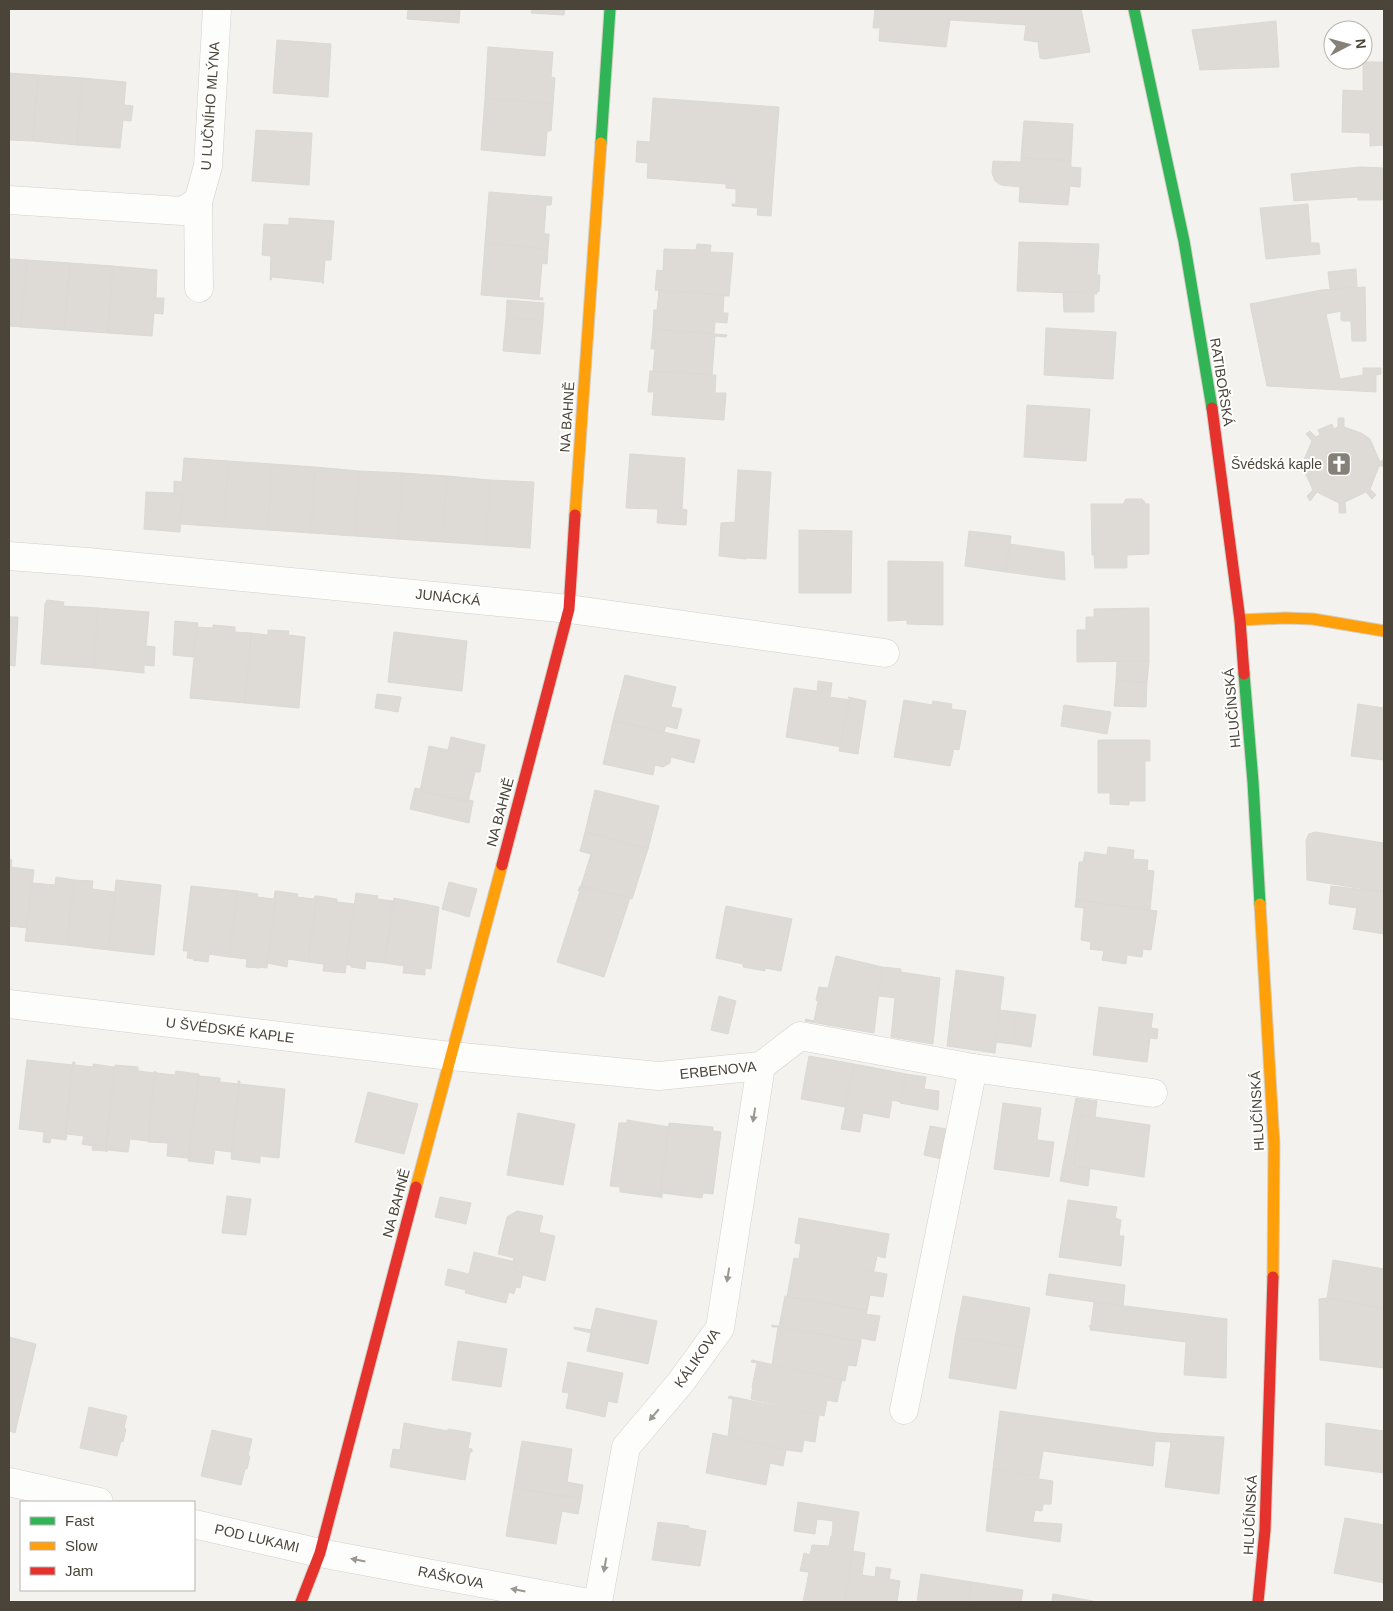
<svg xmlns="http://www.w3.org/2000/svg" width="1393" height="1611" viewBox="0 0 1393 1611" font-family="Arial,sans-serif">
  <rect width="100%" height="100%" fill="#f4f2ee"/>
  <g fill="#dedbd6" stroke="#dcd9d4">
    <path d="M408 9H460L459 23 407 19Z"/>
    <path d="M532 9H565L564 15 531 13Z"/>
    <path d="M875 9H1081L1090 52 1044 59 1040 58 1038 42 1024 40 1026 25 950 20 946 47 879 41 880 28H873Z"/>
    <path d="M1276 21 1279 67 1200 70 1192 30Z"/>
    <path d="M277 40 331 44 328 97 273 93Z"/>
    <path d="M488 47 553 52 551 77 555 78 553 104 485 98Z"/>
    <path d="M1363 62H1384V145L1370 146V133L1342 132 1343 90 1363 91Z"/>
    <path d="M9 73 38 75 33 141 9 140Z"/>
    <path d="M38 75 82 78 77 145 33 141Z"/>
    <path d="M82 78 126 82 124 105 133 106 131 121 123 120 120 148 77 145Z"/>
    <path d="M485 98 553 104 551 131H547L545 156 481 150Z"/>
    <path d="M653 98 779 107 771 216 757 215 758 208 732 206V204H736V189L726 188V184L647 178 648 163 636 162 637 141 650 142Z"/>
    <path d="M1024 121 1073 124 1071 161 1021 158Z"/>
    <path d="M256 130 312 133 309 185 252 181Z"/>
    <path d="M1021 158 1071 161V167L1081 168 1080 187 1070 186 1068 205 1019 202 1020 187 1001 185 995 181 992 173 993 161 1021 162Z"/>
    <path d="M1360 167 1384 168V200H1358V197L1294 201 1291 174Z"/>
    <path d="M489 192 552 197 551 205H546L544 234H549L548 249 485 243Z"/>
    <path d="M1308 204 1311 243H1319L1320 254 1266 259 1260 208Z"/>
    <path d="M289 218 334 221 331 260H325L323 284 322 282 272 277 271 280H270L271 256 262 255 264 224 289 225Z"/>
    <path d="M1019 242 1099 244 1097 275H1100L1099 292 1096 291 1097 294 1017 291Z"/>
    <path d="M485 243 548 249 547 264 542 263 539 298H543V300L481 295Z"/>
    <path d="M697 244 711 245 710 252 733 253 729 296 655 290 657 270 663 271 664 249 696 250Z"/>
    <path d="M9 259 27 260 21 327 9 326Z"/>
    <path d="M27 260 70 263 65 330 21 327Z"/>
    <path d="M70 263 113 266 108 333 65 330Z"/>
    <path d="M113 266 157 270 156 298H164L163 314 154 313 152 336 108 333Z"/>
    <path d="M1356 269 1357 287 1330 289 1328 272Z"/>
    <path d="M1365 287 1366 341H1352L1351 321H1343L1341 320V311L1326 314 1340 379 1363 375V368H1381V374L1376 375V392L1267 386 1250 304 1321 290Z"/>
    <path d="M659 290 724 295 723 313H728L727 323 715 322 714 334 653 329 654 310H657Z"/>
    <path d="M1063 292 1094 293V312H1064Z"/>
    <path d="M507 300 544 303 543 320 506 318Z"/>
    <path d="M506 318 543 320 540 354 503 351Z"/>
    <path d="M1046 328 1116 332 1113 379 1044 375Z"/>
    <path d="M653 329 727 335 726 337 715 336 712 375 653 372 655 349H651Z"/>
    <path d="M650 371 716 375 715 393H726L724 420 652 415 654 392H648Z"/>
    <path d="M1027 405 1090 409 1086 461 1024 457Z"/>
    <path d="M1338 418H1344V427L1361 433 1370 439 1380 462 1384 459V466H1379L1370 489 1376 495 1372 499 1366 492 1345 502 1346 513H1339V503L1317 492 1310 501 1307 496 1313 490 1303 468H1294V463L1303 462 1312 441 1306 434 1310 431 1316 437 1320 435 1318 430 1332 424 1334 429 1338 427Z"/>
    <path d="M630 454 685 458 682 509 687 510 686 525 657 523 658 509 626 508Z"/>
    <path d="M184 458 228 461 224 527 181 524 182 495 174 494V481L182 482Z"/>
    <path d="M228 461 272 464 268 530 224 527Z"/>
    <path d="M272 464 315 467 311 533 268 530Z"/>
    <path d="M315 467 359 471 355 536 311 533Z"/>
    <path d="M738 470 771 472 766 559 746 558V559L719 556 721 523 735 522Z"/>
    <path d="M359 471 403 473 398 539 355 536Z"/>
    <path d="M403 473 447 476 442 542 398 539Z"/>
    <path d="M447 476 490 480 486 545 442 542Z"/>
    <path d="M490 480 534 482 530 548 486 545Z"/>
    <path d="M146 492 174 493V494L182 495 180 532 144 529Z"/>
    <path d="M1126 499H1142L1146 504H1149V554L1127 555V568H1095L1094 555H1092L1091 504H1123Z"/>
    <path d="M799 530 852 531 851 593H799Z"/>
    <path d="M969 531 1011 536 1006 572 965 566Z"/>
    <path d="M1010 544 1064 552 1065 580 1006 572Z"/>
    <path d="M888 561 943 562V625L907 624V620L888 621Z"/>
    <path d="M47 600 64 602 63 606 98 608 94 668 41 664 45 604Z"/>
    <path d="M98 608 149 612 146 646 155 647 154 666 144 665V673L94 668Z"/>
    <path d="M1149 608V661L1077 662V630H1086V617H1094V609Z"/>
    <path d="M9 617H18L15 666 9 665Z"/>
    <path d="M175 621 198 623 193 657 173 655Z"/>
    <path d="M213 625 235 627V632L251 633 245 703 190 698 197 627 213 628Z"/>
    <path d="M268 630 289 631 288 635 305 637 299 708 245 703 251 633 268 635Z"/>
    <path d="M394 632 467 641 462 691 388 682Z"/>
    <path d="M1117 661H1149L1147 682 1116 681Z"/>
    <path d="M625 675 676 687 671 707 682 709 677 729 666 726 664 732 613 721Z"/>
    <path d="M818 681 832 683 830 697 850 700 841 747 786 737 794 688 817 691Z"/>
    <path d="M1116 681 1147 682 1146 707 1114 706Z"/>
    <path d="M377 694 401 697 398 712 375 708Z"/>
    <path d="M848 697 866 701 858 754 839 751 850 700Z"/>
    <path d="M904 700 932 705 933 701 952 704 951 709 966 711 959 750 954 749 950 766 894 757Z"/>
    <path d="M1358 704 1384 708V760L1351 756Z"/>
    <path d="M1064 705 1111 712 1107 734 1061 726Z"/>
    <path d="M613 721 700 740 694 763 671 757 670 763 663 767 655 765 653 775 603 764Z"/>
    <path d="M451 737 485 745 480 772H475L468 802 420 791 429 746 448 750Z"/>
    <path d="M1098 740H1150V761H1145V801H1129V805L1110 804V793H1098Z"/>
    <path d="M415 788 420 789V791L468 802 469 800 473 801 469 823 410 809Z"/>
    <path d="M595 790 659 806 648 849 585 832Z"/>
    <path d="M585 832 648 849 632 899 581 886 591 854 580 851Z"/>
    <path d="M1315 832 1384 843V892L1307 880 1306 840 1309 834Z"/>
    <path d="M1108 847 1134 850 1133 859 1148 860 1147 870 1154 871 1150 910 1076 900 1079 862H1083L1085 852 1107 855Z"/>
    <path d="M9 859 12 860 11 867 34 870 27 928 9 926Z"/>
    <path d="M56 877 74 880 67 945 25 941 32 883 55 885Z"/>
    <path d="M74 880 93 881 92 889 115 892 109 950 67 945Z"/>
    <path d="M116 880 161 885 154 955 109 950Z"/>
    <path d="M449 882 477 889 469 917 442 909Z"/>
    <path d="M191 886 238 891 229 957 209 954 208 962 193 960 194 959 187 958 188 951H183Z"/>
    <path d="M580 886 630 898 604 977 557 962 580 891H578Z"/>
    <path d="M1331 886 1384 892V934L1353 929 1357 908 1329 904Z"/>
    <path d="M238 891 258 894 257 897 274 899 275 891H277L267 968 260 967V968L246 967 247 959 229 957Z"/>
    <path d="M277 891 298 894 297 897 314 899 315 896H317L308 962 288 959 287 967 267 963Z"/>
    <path d="M356 893 378 896 377 899 393 901 385 963 366 961 365 969 351 967V965H346Z"/>
    <path d="M317 896 337 899V902L354 904 345 973 323 971 324 964 308 962Z"/>
    <path d="M394 898 439 907 431 969 425 968V975L403 973 404 966 385 963Z"/>
    <path d="M1076 900 1157 911 1151 950 1143 949 1142 957 1127 955 1126 964 1102 960 1104 951 1090 949 1091 942 1081 940 1084 908 1075 907Z"/>
    <path d="M726 906 792 919 781 971 765 968V971L743 967V964L716 958Z"/>
    <path d="M836 956 882 967 874 1033 805 1021 806 1019 814 1021 818 1001 816 1000 819 987 828 988Z"/>
    <path d="M882 967 901 969V972L940 978 933 1044 891 1037 895 998 879 996Z"/>
    <path d="M956 970 1004 977 995 1053 947 1046Z"/>
    <path d="M719 996 736 1001 728 1034 711 1030Z"/>
    <path d="M1099 1007 1153 1014 1151 1028 1158 1029 1157 1039 1150 1038 1147 1062 1093 1055Z"/>
    <path d="M999 1010 1017 1012 1013 1044 996 1042Z"/>
    <path d="M1017 1012 1036 1015 1031 1047 1013 1044Z"/>
    <path d="M809 1056 854 1064 845 1107 801 1099Z"/>
    <path d="M27 1060 73 1065 65 1140 51 1138 50 1143 43 1142 44 1132 19 1129Z"/>
    <path d="M73 1062H75V1065L93 1067V1064L114 1067 106 1151 92 1150 93 1146 82 1144 84 1136 67 1134 66 1140H65Z"/>
    <path d="M854 1064 906 1074 901 1102 892 1100 889 1118 863 1113 860 1132 841 1129Z"/>
    <path d="M115 1065 138 1067V1071L155 1073 148 1141 130 1139 128 1152 107 1150V1152L106 1151Z"/>
    <path d="M155 1071 157 1073 175 1075 176 1071 199 1074 188 1158 167 1156 168 1143 148 1142Z"/>
    <path d="M906 1074 926 1077 924 1089 939 1091 938 1110 900 1103Z"/>
    <path d="M199 1076 220 1078V1082L238 1084V1081H240L232 1152 215 1150 213 1164 188 1161Z"/>
    <path d="M239 1084 285 1089 279 1158 260 1156V1163L231 1159Z"/>
    <path d="M368 1092 418 1104 404 1154 355 1142Z"/>
    <path d="M1076 1098 1097 1101 1095 1117 1081 1115 1074 1166 1090 1169 1088 1186 1060 1181Z"/>
    <path d="M1003 1103 1041 1108 1037 1140 1054 1142 1049 1177 994 1169Z"/>
    <path d="M518 1113 575 1124 563 1185 507 1175Z"/>
    <path d="M1081 1115 1150 1125 1144 1177 1074 1166Z"/>
    <path d="M627 1120 669 1127 660 1197 620 1192V1187L610 1186 619 1123H627Z"/>
    <path d="M669 1123 713 1127V1131L721 1132 713 1194 703 1193 702 1198 662 1193V1198L660 1197Z"/>
    <path d="M930 1126 946 1129 941 1159 924 1155Z"/>
    <path d="M227 1196 251 1199 246 1235 222 1233Z"/>
    <path d="M440 1197 471 1203 466 1224 435 1217Z"/>
    <path d="M1068 1200 1117 1207 1115 1218 1121 1220 1119 1236H1124L1121 1266 1059 1257Z"/>
    <path d="M517 1211 543 1216 539 1232 555 1236 545 1281 523 1275V1273L514 1270 516 1262 513 1261 514 1258 498 1254 507 1217Z"/>
    <path d="M799 1218 889 1234 885 1258 877 1256 874 1271 799 1258 801 1244 795 1243Z"/>
    <path d="M474 1252 516 1262 514 1270 523 1273 520 1288 516 1287 514 1294 509 1292 506 1303 465 1293 466 1290 445 1285 448 1269 469 1274Z"/>
    <path d="M794 1258 887 1274 883 1297 870 1295 867 1311 787 1297Z"/>
    <path d="M1333 1260 1384 1269V1309L1327 1298Z"/>
    <path d="M1049 1274 1125 1285 1123 1306 1046 1295Z"/>
    <path d="M785 1296 867 1311 866 1314 880 1316 875 1341 861 1338V1342L779 1327Z"/>
    <path d="M963 1296 1030 1308 1023 1348 955 1337Z"/>
    <path d="M1327 1298 1384 1309V1368L1320 1360 1319 1299Z"/>
    <path d="M1094 1302 1227 1319 1226 1378 1184 1375 1186 1342 1090 1330 1091 1327H1089L1090 1325H1091Z"/>
    <path d="M596 1308 657 1321 648 1364 587 1351 591 1333 574 1329V1327L591 1330Z"/>
    <path d="M772 1325 861 1342 856 1366 848 1365 845 1381 772 1365 778 1327H772Z"/>
    <path d="M9 1337 36 1344 15 1433 9 1431Z"/>
    <path d="M955 1337 1023 1348 1016 1389 949 1378Z"/>
    <path d="M458 1341 507 1349 501 1387 452 1380Z"/>
    <path d="M752 1360 842 1380 837 1402 827 1400 824 1416 751 1399 753 1387H752L757 1363 751 1362Z"/>
    <path d="M568 1362 623 1373 617 1403 608 1401 605 1417 566 1408 569 1393 562 1392Z"/>
    <path d="M729 1396 819 1415 815 1442 804 1440 802 1452 786 1450 728 1436 733 1399 728 1398Z"/>
    <path d="M89 1407 127 1416 124 1428 126 1429 123 1442 121 1441 117 1456 80 1448Z"/>
    <path d="M1000 1411 1156 1433 1224 1437 1219 1494 1165 1487 1171 1442 1155 1441 1153 1466 1043 1451 1039 1476 993 1469Z"/>
    <path d="M404 1423 448 1431V1429L471 1433 468 1448 472 1449V1452H470L465 1480 390 1467 393 1449 400 1450Z"/>
    <path d="M1326 1423 1384 1431V1473L1325 1465Z"/>
    <path d="M212 1430 252 1439 248 1456H250L247 1469H245L241 1485 201 1476Z"/>
    <path d="M713 1433 786 1450 783 1466 770 1463 766 1485 706 1473Z"/>
    <path d="M522 1441 572 1449 567 1482 583 1485 581 1499 514 1488Z"/>
    <path d="M993 1469 1039 1476V1479L1053 1481 1051 1504H1043L1042 1511 1035 1510 1033 1522 1062 1524 1060 1542 986 1531Z"/>
    <path d="M514 1488 581 1499 578 1514 562 1511 556 1544 506 1536Z"/>
    <path d="M798 1502 859 1512 845 1602H803L809 1572 800 1571 804 1553 810 1555 812 1545 829 1546 831 1536H832L833 1521 817 1519 815 1534 794 1531Z"/>
    <path d="M1345 1518 1384 1525V1583L1334 1573Z"/>
    <path d="M658 1522 689 1526V1528L706 1531 700 1566 652 1560Z"/>
    <path d="M853 1551 865 1553 862 1575 875 1577 876 1567 891 1569 889 1579 900 1581 897 1602H845Z"/>
    <path d="M921 1574 972 1582 969 1602H917Z"/>
    <path d="M972 1582 1023 1590 1021 1602H969Z"/>
    <path d="M1053 1594 1093 1601V1602H1052Z"/>
  </g>
  <g fill="none" stroke-linecap="round" stroke-linejoin="round">
    <defs>
      <g id="street">
        <path d="M9 200 182 211 198 202"/>
        <path d="M199 288 198 202 208 166 217 9"/>
        <path d="M9 556 88 562 569 609 885 653"/>
        <path d="M9 1004 451 1056 659 1076 761 1066 800 1036 973 1068 1153 1093"/>
        <path d="M904 1410 973 1068"/>
        <path d="M9 1482 99 1502"/>
        <path d="M194 1524 320 1553 583 1602"/>
        <path d="M598 1602 626 1447 681 1382 720 1328 761 1066"/>
      </g>
      <g id="fast">
        <path d="M1134 9 1184 241 1212 408"/>
        <path d="M601 143 610 9"/>
        <path d="M1244 674 1253 782 1260 904"/>
      </g>
      <g id="slow">
        <path d="M575 515 601 143"/>
        <path d="M1240 620 1285 618 1313 619 1384 631"/>
        <path d="M1260 904 1274 1144 1273 1277"/>
        <path d="M416 1187 502 865"/>
      </g>
      <g id="jam">
        <path d="M1212 408 1240 620 1244 674"/>
        <path d="M502 865 569 609 575 515"/>
        <path d="M301 1602 320 1553 416 1187"/>
        <path d="M1258 1602 1265 1530 1273 1277"/>
      </g>
    </defs>
    <use href="#street" stroke="#d2d0cb" stroke-width="29"/>
    <use href="#fast" stroke="#d3cfc5" stroke-width="13"/>
    <use href="#slow" stroke="#d3cfc5" stroke-width="13"/>
    <use href="#jam" stroke="#d3cfc5" stroke-width="13"/>
    <use href="#street" stroke="#fdfdfc" stroke-width="28"/>
    <use href="#fast" stroke="#30b455" stroke-width="11"/>
    <use href="#slow" stroke="#ff9f0a" stroke-width="11"/>
    <use href="#jam" stroke="#e5322d" stroke-width="11"/>
  </g>
  <defs><path id="oneway-solid" d="M-6-.8H1V-3.2L6.5 0L1 3.2V.8H-6Z" transform="scale(1.25)"/></defs>
  <g fill="#9b9791">
    <use href="#oneway-solid" transform="translate(754 1115) rotate(99)"/>
    <use href="#oneway-solid" transform="translate(728 1275) rotate(99)"/>
    <use href="#oneway-solid" transform="translate(654 1415) rotate(130)"/>
    <use href="#oneway-solid" transform="translate(358 1560) rotate(-169)"/>
    <use href="#oneway-solid" transform="translate(605 1565) rotate(100)"/>
    <use href="#oneway-solid" transform="translate(518 1590) rotate(-169)"/>
  </g>
  <defs>
    <symbol id="church-square" viewBox="-11 -11 22 22"><rect x="-9" y="-9" width="18" height="18" rx="4" fill="#868178" stroke="#fff"/><path d="M-1.2-6h2.4v3.5h3.3v2.4h-3.3V6h-2.4V-.1h-3.3v-2.4h3.3Z" fill="#fff"/></symbol>
  </defs>
  <g fill-rule="evenodd">
    <use href="#church-square" x="1325" y="450" width="28" height="28"/>
  </g>
  <g text-anchor="middle" dominant-baseline="central" stroke-width="4" stroke-linejoin="round" paint-order="stroke">
    <g font-size="14" fill="#4b4439" stroke="#fff">
      <text transform="translate(210 106) rotate(-86)">U LUČNÍHO MLÝNA</text>
      <text transform="translate(1222 382) rotate(81)">RATIBOŘSKÁ</text>
      <text transform="translate(567 417) rotate(-86)">NA BAHNĚ</text>
      <text transform="translate(448 597) rotate(6)">JUNÁCKÁ</text>
      <text transform="translate(1232 708) rotate(-95)">HLUČÍNSKÁ</text>
      <text transform="translate(500 812) rotate(-75)">NA BAHNĚ</text>
      <text transform="translate(230 1030) rotate(7)">U ŠVÉDSKÉ KAPLE</text>
      <text transform="translate(718 1070) rotate(-6)">ERBENOVA</text>
      <text transform="translate(1257 1111) rotate(-93)">HLUČÍNSKÁ</text>
      <text transform="translate(396 1203) rotate(-75)">NA BAHNĚ</text>
      <text transform="translate(697 1358) rotate(-55)">KÁLIKOVA</text>
      <text transform="translate(1250 1515) rotate(-87)">HLUČÍNSKÁ</text>
      <text transform="translate(257 1538) rotate(13)">POD LUKAMI</text>
      <text transform="translate(451 1577) rotate(11)">RAŠKOVA</text>
    </g>
    <g font-size="14" fill="#4b4439" stroke="#fff" text-anchor="end">
      <text x="1322" y="464">Švédská kaple</text>
    </g>
  </g>
  <rect width="1393" height="1611" fill="none" stroke="#4b4439" stroke-width="20"/>
  <rect x="20" y="1501" width="175" height="90" fill="#ffffff" stroke="#b7b4b0"/>
  <rect x="30" y="1517" width="25" height="8" fill="#30b455" stroke="#b7b4b0"/>
  <text x="65" y="1526" font-size="15" fill="#4b4439">Fast</text>
  <rect x="30" y="1542" width="25" height="8" fill="#ff9f0a" stroke="#b7b4b0"/>
  <text x="65" y="1551" font-size="15" fill="#4b4439">Slow</text>
  <rect x="30" y="1567" width="25" height="8" fill="#e5322d" stroke="#b7b4b0"/>
  <text x="65" y="1576" font-size="15" fill="#4b4439">Jam</text>
  <g transform="translate(1348 45) rotate(84)"><circle r="24" fill="#ffffff" stroke="#b7b4b0"/>
  <path d="M0-4L9 19L0 12L-9 19Z" fill="#868178"/>
  <text y="-8" font-size="14" font-weight="bold" text-anchor="middle" fill="#4b4439">N</text>
  </g>
</svg>
